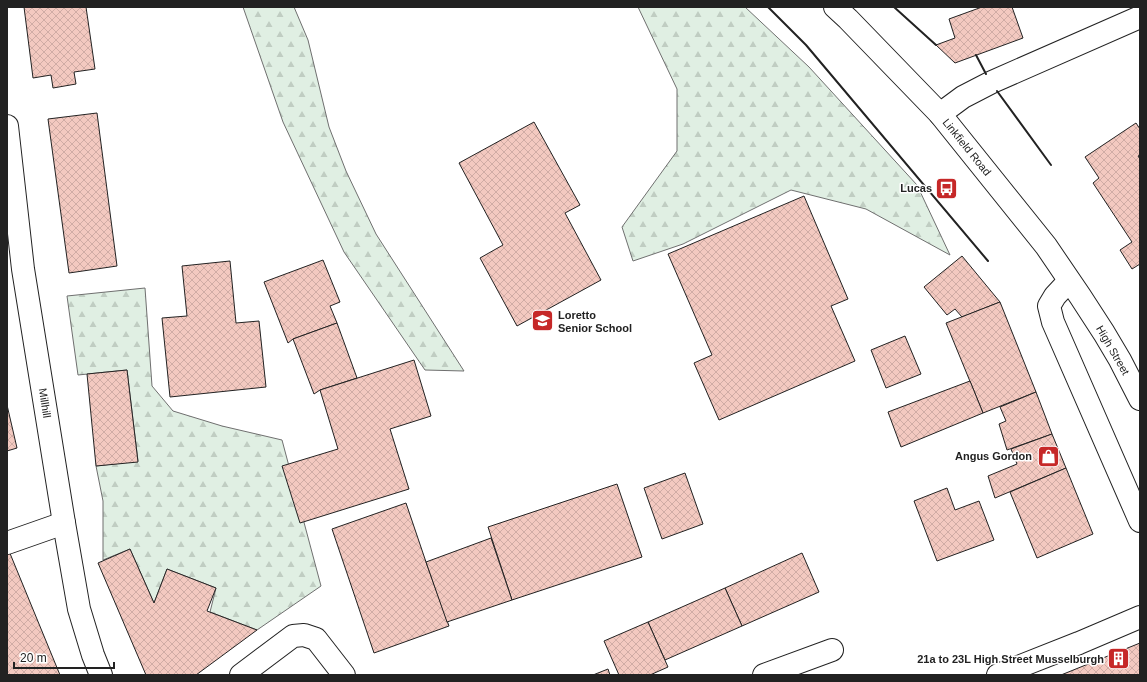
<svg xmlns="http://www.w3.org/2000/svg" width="1147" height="682" viewBox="0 0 1147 682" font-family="Helvetica,sans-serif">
  <defs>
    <pattern id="forest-firs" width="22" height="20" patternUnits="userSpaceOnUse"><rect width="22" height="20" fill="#e0efe3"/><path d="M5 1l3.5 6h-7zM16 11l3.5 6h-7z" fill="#c0cdc2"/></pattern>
    <pattern id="building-cross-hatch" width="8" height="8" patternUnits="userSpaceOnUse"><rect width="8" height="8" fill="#f3c9c0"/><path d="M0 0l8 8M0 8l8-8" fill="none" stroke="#d0aca5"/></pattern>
  </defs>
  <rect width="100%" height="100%" fill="#fff"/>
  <g fill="url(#forest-firs)" stroke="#6f6f6f">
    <path d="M243 7H294L308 40 329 127 346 171 376 234 464 371 425 370 344 252 283 122Z"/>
    <path d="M638 7H745L809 67 917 185 950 255 866 209 791 190 683 244 633 261 622 227 677 151V89Z"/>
    <path d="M145 288 152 386 173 411 222 426 282 440 321 586 257 630 210 612 216 588 167 569 154 603 130 549 103 560V501L96 466 138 461 127 370 78 375 67 296Z"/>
  </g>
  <g fill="url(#building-cross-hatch)" stroke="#222">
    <path d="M24 7H86L95 69 74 72 76 84 53 88 51 75 33 78Z"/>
    <path d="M982 7H1012L1023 38 955 63 936 45 955 38 949 19Z"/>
    <path d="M97 113 117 266 69 273 48 119Z"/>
    <path d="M534 122 580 205 565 213 601 280 517 326 480 258 503 245 459 163Z"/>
    <path d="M1136 123 1140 129V155L1138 156 1140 159V264L1132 269 1120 250 1132 242 1093 183 1099 178 1085 157Z"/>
    <path d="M804 196 848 299 831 306 855 361 719 420 694 363 712 355 668 254Z"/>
    <path d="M962 256 1000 302 962 317 955 309 947 315 924 287Z"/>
    <path d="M323 260 340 302 330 306 337 323 293 339 288 343 264 282Z"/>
    <path d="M230 261 236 323 259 321 266 387 170 397 162 318 187 316 182 266Z"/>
    <path d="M1000 302 1036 392 983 413 946 323Z"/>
    <path d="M337 323 357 378 320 390 314 394 293 339Z"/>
    <path d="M905 336 921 374 886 388 871 350Z"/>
    <path d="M414 360 431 416 390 429 409 489 300 523 282 466 338 449 320 390Z"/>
    <path d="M127 370 138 462 96 466 87 374Z"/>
    <path d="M970 381 983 413 901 447 888 412Z"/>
    <path d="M1036 392 1052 434 1007 450 999 424 1006 421 1000 407Z"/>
    <path d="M7 405 17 448 7 451Z"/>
    <path d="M1052 434 1066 468 995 498 988 476 1017 464 1011 449Z"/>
    <path d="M1066 468 1093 534 1037 558 1010 492Z"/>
    <path d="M685 473 703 524 662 539 644 488Z"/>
    <path d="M617 484 642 557 512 600 488 527Z"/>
    <path d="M947 488 955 510 979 501 994 540 937 561 914 501Z"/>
    <path d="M406 503 426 562 449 626 374 653 332 529Z"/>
    <path d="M491 538 512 600 447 622 426 562Z"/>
    <path d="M130 549 154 603 167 569 216 588 207 611 257 630 196 675H146L98 563Z"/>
    <path d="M7 551H9L60 675H7Z"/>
    <path d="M802 553 819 592 742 626 725 588Z"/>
    <path d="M725 588 742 626 665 660 648 622Z"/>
    <path d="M648 622 668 667 650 675H619L604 641Z"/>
    <path d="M1140 643V675H1061Z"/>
    <path d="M608 669 610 675H593Z"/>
  </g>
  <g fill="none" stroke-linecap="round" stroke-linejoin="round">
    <defs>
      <g id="minor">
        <path d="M940 114 963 97 992 82 1140 17"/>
        <path d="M7 126 23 269 64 523 79 609 93 655 101 675"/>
        <path d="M1069 281 1055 296 1049 306 1053 322 1140 521"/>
        <path d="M7 543 64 523"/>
        <path d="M241 675 293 636 304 635 316 639 344 675"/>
        <path d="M764 675 832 650"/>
        <path d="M998 675 1079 643 1140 617"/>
      </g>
      <path id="major" d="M835 7 848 19 940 114 1046 246 1080 296 1104 333 1120 360 1140 399"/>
    </defs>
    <use href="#minor" stroke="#222" stroke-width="24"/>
    <use href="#major" stroke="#222" stroke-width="24"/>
    <use href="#minor" stroke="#fff" stroke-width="22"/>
    <use href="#major" stroke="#fff" stroke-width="22"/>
    <g stroke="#222" stroke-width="2">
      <path d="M768 7 806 45 988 261"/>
      <path d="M894 7 936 45"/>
      <path d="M976 55 986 74"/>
      <path d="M997 91 1051 165"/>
    </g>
  </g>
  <defs>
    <symbol id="bus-square" viewBox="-11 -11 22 22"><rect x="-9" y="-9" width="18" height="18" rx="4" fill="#c62828" stroke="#fff"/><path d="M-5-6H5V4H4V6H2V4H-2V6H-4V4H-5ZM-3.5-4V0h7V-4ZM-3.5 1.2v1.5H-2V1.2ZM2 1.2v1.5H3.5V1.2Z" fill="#fff"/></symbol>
    <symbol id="school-square" viewBox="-11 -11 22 22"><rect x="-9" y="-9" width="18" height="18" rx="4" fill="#c62828" stroke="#fff"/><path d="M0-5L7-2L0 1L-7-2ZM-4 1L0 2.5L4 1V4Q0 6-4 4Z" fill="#fff"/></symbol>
    <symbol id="shop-square" viewBox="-11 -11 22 22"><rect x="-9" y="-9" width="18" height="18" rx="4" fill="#c62828" stroke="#fff"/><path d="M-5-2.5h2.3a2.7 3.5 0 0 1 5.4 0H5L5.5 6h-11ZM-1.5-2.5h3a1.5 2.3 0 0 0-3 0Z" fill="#fff"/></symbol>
    <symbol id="building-square" viewBox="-11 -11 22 22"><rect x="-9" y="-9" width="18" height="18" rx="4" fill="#c62828" stroke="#fff"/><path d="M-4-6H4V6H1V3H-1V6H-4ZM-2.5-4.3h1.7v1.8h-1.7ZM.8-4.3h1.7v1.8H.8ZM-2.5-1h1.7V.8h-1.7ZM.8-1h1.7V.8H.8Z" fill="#fff"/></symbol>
  </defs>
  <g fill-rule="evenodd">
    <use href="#bus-square" x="934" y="176" width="25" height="25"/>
    <use href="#school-square" x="530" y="308" width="25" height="25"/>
    <use href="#shop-square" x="1036" y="444" width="25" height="25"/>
    <use href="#building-square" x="1106" y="646" width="25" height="25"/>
  </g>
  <g text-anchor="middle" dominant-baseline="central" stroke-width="3" stroke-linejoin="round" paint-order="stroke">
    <g font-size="11" fill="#222" stroke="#fff">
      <text transform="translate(967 147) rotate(51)">Linkfield Road</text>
      <text transform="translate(1113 350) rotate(60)">High Street</text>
      <text transform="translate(45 403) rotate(81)">Millhill</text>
    </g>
    <g font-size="11" font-weight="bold" fill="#222" stroke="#fff" text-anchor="end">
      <text x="932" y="188">Lucas</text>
      <text x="558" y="315" text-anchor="start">Loretto<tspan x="558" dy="13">Senior School</tspan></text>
      <text x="1032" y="456">Angus Gordon</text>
      <text x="1104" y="659">21a to 23L High Street Musselburgh</text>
    </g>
  </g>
  <rect width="1147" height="682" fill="none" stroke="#222222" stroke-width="16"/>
  <path d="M14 662v6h100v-6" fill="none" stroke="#222222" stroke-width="2"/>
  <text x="20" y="662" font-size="12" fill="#222222" stroke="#ffffff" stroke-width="3" paint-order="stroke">20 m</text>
</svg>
